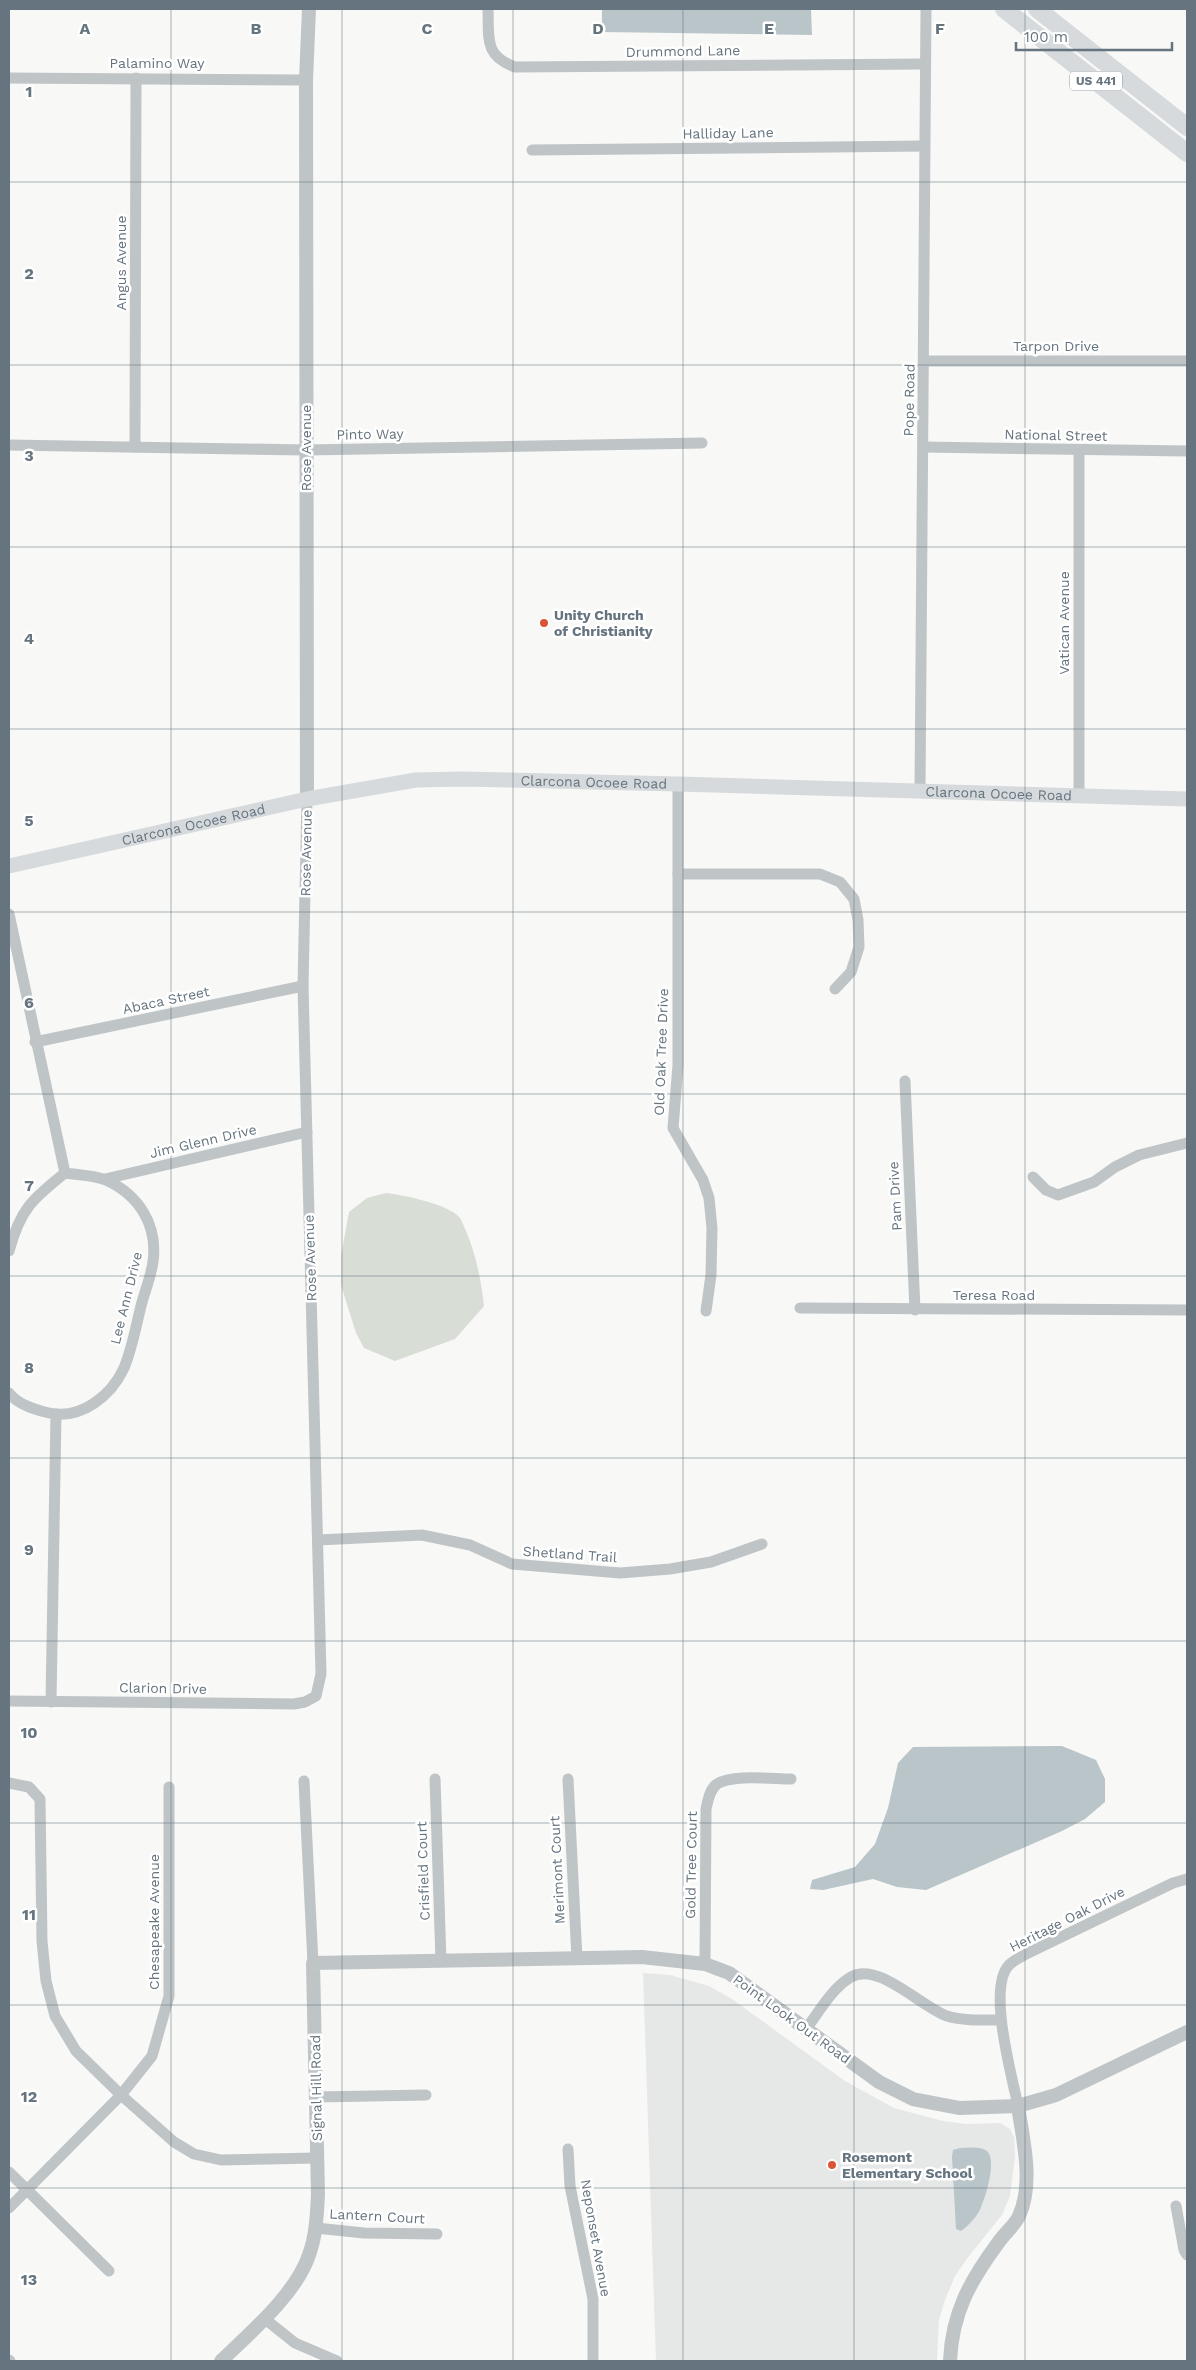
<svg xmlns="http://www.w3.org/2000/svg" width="1196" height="2370" viewBox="0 0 1196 2370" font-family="'Work Sans',sans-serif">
  <rect width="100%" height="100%" fill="#f8f8f6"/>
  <path fill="#e6e7e7" d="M643 1973 670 1975 709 1986 732 1999 845 2081 894 2108 943 2121 966 2124 1000 2123 1010 2129 1014 2137 1015 2156 1010 2196 1002 2215 969 2256 955 2276 945 2300 939 2320 937 2361H656Z"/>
  <path fill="#d8ddd5" d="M386 1193C403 1195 448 1204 459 1217 462 1220 464 1227 466 1231 476 1255 481 1279 484 1306L455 1339 395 1361 364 1348 356 1333 341 1285V1256L349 1212 367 1198Z"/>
  <g fill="#b9c5c9">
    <path d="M602 9H811L812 35 602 32Z"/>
    <path d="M1062 1746 1096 1760 1105 1779V1802L1085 1819 1062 1831 926 1890 897 1887 873 1879 823 1890 810 1889 812 1880 855 1867 875 1844 888 1808 898 1763 913 1747Z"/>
    <path d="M960 2148C969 2148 980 2146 987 2151 997 2160 986 2196 981 2207 978 2216 968 2226 961 2231L956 2229 952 2157 953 2150Z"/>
  </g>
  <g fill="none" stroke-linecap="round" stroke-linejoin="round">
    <g stroke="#bfc4c7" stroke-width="11">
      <path d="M488 9C489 38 484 56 515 67L924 64"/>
      <path d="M9 78 306 80"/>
      <path d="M532 150 924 146"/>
      <path d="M925 361H1187"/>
      <path d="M9 445 306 450 702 443"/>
      <path d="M135 447 136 78"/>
      <path d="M923 447 1187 451"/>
      <path d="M1079 450V795"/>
      <path d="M678 784V1065L673 1128 703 1180 709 1198 712 1228 711 1275 706 1311"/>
      <path d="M920 791 926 9"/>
      <path d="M678 874H820L840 882 854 899 858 920 859 947 851 972 835 989"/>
      <path d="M9 914 65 1173"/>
      <path d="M35 1042 303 986"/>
      <path d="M905 1081 915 1310"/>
      <path d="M1033 1177 1046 1190 1058 1195 1094 1182 1115 1167 1139 1155 1187 1143"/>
      <path d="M105 1179 307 1132"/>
      <path d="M9 1251C20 1210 32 1199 65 1173 78 1175 94 1175 106 1180 139 1195 158 1225 153 1262 151 1276 145 1291 141 1306 136 1326 132 1349 124 1368 111 1396 81 1420 49 1413 36 1410 17 1404 9 1393"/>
      <path d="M800 1308 1187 1310"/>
      <path d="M318 1540 422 1535 470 1545 512 1564 620 1573 670 1569 711 1562 762 1544"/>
      <path d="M9 1701 294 1704 305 1702 316 1696 321 1674 303 986 307 799"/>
      <path d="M51 1702 56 1414"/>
      <path d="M435 1779 441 1961"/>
      <path d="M568 1779 577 1959"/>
      <path d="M304 1781 313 1963"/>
      <path d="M9 1783 29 1787 40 1799 42 1941 46 1981 55 2016 76 2051 121 2095 174 2142 194 2154 221 2160 317 2158"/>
      <path d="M705 1964 706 1809C708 1801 709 1790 717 1784 732 1774 773 1779 791 1779"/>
      <path d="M806 2029C819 2012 832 1988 851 1977 878 1961 921 2007 947 2016 964 2021 983 2020 1001 2020"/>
      <path d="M316 2097 426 2095"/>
      <path d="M1018 2106C1012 2076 987 1988 1009 1965 1014 1960 1021 1957 1026 1954L1173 1883 1187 1879"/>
      <path d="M568 2149 570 2186 593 2299V2361"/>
      <path d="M9 2172 109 2271"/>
      <path d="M1176 2206 1184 2250 1187 2255"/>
      <path d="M9 2208 121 2095 152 2056 169 1996V1787"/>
      <path d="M316 2228 364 2233 437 2234"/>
      <path d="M265 2319 295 2343 337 2361"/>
      <path d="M9 2360 10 2361"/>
    </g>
    <g stroke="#bfc4c7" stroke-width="14">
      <path d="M307 799 306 80 309 9"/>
      <path d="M221 2361C250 2333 296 2294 309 2255 316 2236 317 2215 318 2194L313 1963 642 1957 705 1964 729 1973 879 2082 913 2099 960 2108 1018 2106 1056 2095 1187 2032"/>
      <path d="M950 2361C952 2313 970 2281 998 2243 1004 2234 1015 2225 1019 2216 1034 2183 1023 2140 1018 2106"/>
    </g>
    <path stroke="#d6dadd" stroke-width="15" id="s1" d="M9 866 307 799 416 780 462 779 678 784 1187 799"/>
    <g stroke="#d6dadd" stroke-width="18">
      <path d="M1004 9 1187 153"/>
      <path d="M1037 9 1187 127"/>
    </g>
  </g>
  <path fill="none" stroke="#65747f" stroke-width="1" stroke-opacity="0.55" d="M171 9V2361M342 9V2361M513 9V2361M683 9V2361M854 9V2361M1025 9V2361M9 182H1187M9 365H1187M9 547H1187M9 729H1187M9 912H1187M9 1094H1187M9 1276H1187M9 1458H1187M9 1641H1187M9 1823H1187M9 2005H1187M9 2188H1187"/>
  <g fill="#d95535" stroke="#fff" stroke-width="2">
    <circle cx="544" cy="623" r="5"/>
    <circle cx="832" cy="2165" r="5"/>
  </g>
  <g text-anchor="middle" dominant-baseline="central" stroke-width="5" stroke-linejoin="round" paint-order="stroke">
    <rect fill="#fff" stroke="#939ea5" stroke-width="1" x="1070" y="71.5" width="52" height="19" rx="4"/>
    <g font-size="12" font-weight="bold" fill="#65747f">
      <text x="1096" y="81">US 441</text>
    </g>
    <g font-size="14" fill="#65747f" stroke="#fff">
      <text transform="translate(683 51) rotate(-1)">Drummond Lane</text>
      <text x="157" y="63">Palamino Way</text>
      <text transform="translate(728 133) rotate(-1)">Halliday Lane</text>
      <text transform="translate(121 263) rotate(-90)">Angus Avenue</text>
      <text x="1056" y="346">Tarpon Drive</text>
      <text transform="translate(909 400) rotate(-89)">Pope Road</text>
      <text transform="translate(370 434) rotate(-1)">Pinto Way</text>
      <text transform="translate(1056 435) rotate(1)">National Street</text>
      <text transform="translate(306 448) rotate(-90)">Rose Avenue</text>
      <text transform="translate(1064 623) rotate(-90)">Vatican Avenue</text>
      <text stroke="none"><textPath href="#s1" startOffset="594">Clarcona Ocoee Road</textPath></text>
      <text stroke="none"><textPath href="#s1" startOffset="999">Clarcona Ocoee Road</textPath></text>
      <text stroke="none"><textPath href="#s1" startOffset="189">Clarcona Ocoee Road</textPath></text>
      <text transform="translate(306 853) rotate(-89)">Rose Avenue</text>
      <text transform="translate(166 1000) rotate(-12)">Abaca Street</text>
      <text transform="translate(661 1052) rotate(-88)">Old Oak Tree Drive</text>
      <text transform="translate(203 1141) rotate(-13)">Jim Glenn Drive</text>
      <text transform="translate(895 1196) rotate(-93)">Pam Drive</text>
      <text transform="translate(310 1258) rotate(-92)">Rose Avenue</text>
      <text x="994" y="1295">Teresa Road</text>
      <text transform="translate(126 1298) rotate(-76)">Lee Ann Drive</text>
      <text transform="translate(570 1554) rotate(4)">Shetland Trail</text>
      <text transform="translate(163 1688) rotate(1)">Clarion Drive</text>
      <text transform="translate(691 1865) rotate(-89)">Gold Tree Court</text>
      <text transform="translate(557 1870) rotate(-93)">Merimont Court</text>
      <text transform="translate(423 1871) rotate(-92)">Crisfield Court</text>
      <text transform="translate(1067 1919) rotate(-27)">Heritage Oak Drive</text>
      <text transform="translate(154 1922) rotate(-90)">Chesapeake Avenue</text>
      <text transform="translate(792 2019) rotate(36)">Point Look Out Road</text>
      <text transform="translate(316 2088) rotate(-91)">Signal Hill Road</text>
      <text transform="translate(377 2216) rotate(3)">Lantern Court</text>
      <text transform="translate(596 2238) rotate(80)">Neponset Avenue</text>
    </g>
    <g font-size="14" font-weight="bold" fill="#65747f" stroke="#fff" text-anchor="start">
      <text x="554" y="615">Unity Church<tspan x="554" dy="16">of Christianity</tspan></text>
      <text x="842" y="2157">Rosemont<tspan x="842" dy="16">Elementary School</tspan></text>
    </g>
  </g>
  <g font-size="16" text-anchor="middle" font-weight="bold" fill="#65747f" stroke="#fff" stroke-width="5" stroke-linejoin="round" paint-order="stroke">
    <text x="85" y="34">A</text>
    <text x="256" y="34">B</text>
    <text x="427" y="34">C</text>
    <text x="598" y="34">D</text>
    <text x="769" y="34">E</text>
    <text x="940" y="34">F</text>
    <text x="29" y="97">1</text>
    <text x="29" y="279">2</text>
    <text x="29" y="461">3</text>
    <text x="29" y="644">4</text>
    <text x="29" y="826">5</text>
    <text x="29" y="1008">6</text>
    <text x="29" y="1191">7</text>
    <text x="29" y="1373">8</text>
    <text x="29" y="1555">9</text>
    <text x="29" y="1738">10</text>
    <text x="29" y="1920">11</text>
    <text x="29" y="2102">12</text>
    <text x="29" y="2285">13</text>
  </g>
  <rect width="1196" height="2370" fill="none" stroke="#65747f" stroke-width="20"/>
  <path d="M1016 42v8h156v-8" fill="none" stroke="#65747f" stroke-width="2.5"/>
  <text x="1024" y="42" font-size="15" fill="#65747f" stroke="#ffffff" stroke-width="4" paint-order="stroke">100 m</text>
</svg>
